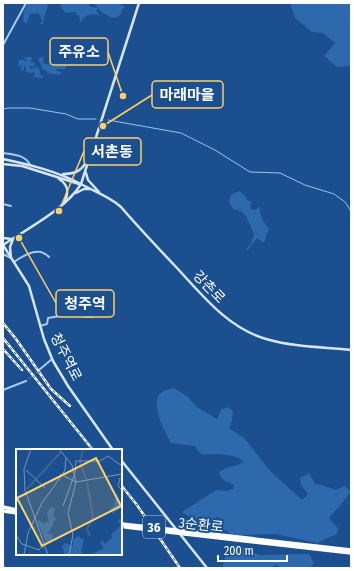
<svg xmlns="http://www.w3.org/2000/svg" width="354" height="571" viewBox="0 0 354 571" font-family="'Fira Sans Condensed','Noto Sans KR',sans-serif">
  <rect width="100%" height="100%" fill="#1b4f8f"/>
  <g fill="#2e69ad">
    <path d="M28 3H48C48 11 43 15 43 24H39L42 22C42 18 40 14 37 13L30 14 27 23H25L23 20 24 11Z"/>
    <path d="M59 3H88L90 7 98 8 96 11 100 16C91 12 85 15 80 23V19L79 15H76L77 12 65 13Z"/>
    <path d="M93 3H120L121 5 124 6V9H122C122 15 118 18 112 18L103 13Z"/>
    <path d="M290 3H351V66L337 67 324 56 335 43 323 33 312 32 295 18Z"/>
    <path d="M26 57H32L31 62 35 63 33 67 30 66V69H32L36 66 37 69 39 67 40 74 43 77 42 78 34 77 35 74 34 72 31 73 26 72V66L24 67 23 71 20 69 23 65 18 66 19 60H24L26 62 27 61 25 59Z"/>
    <path d="M40 57H44L43 63 48 65 49 63 57 62 66 64V69H56V71L61 72 60 75 47 73V71L42 69 41 64 38 60Z"/>
    <path d="M239 191 244 195 247 200 252 202 250 205 251 209 255 210 260 206C259 213 263 224 269 228L264 243 257 238 247 251 246 250 252 242 254 234 246 216 241 211 233 209 229 201 231 195Z"/>
    <path d="M174 388 188 397 198 408 217 419 221 410 228 407 233 411 232 420 229 428 245 439 271 472 302 500 308 494 301 485 300 478 309 473 315 484 322 485 336 490 344 486 351 491 343 502 329 518 338 529 337 534 317 543 276 534 237 535 230 534 228 531 222 529V525L219 517H216L214 527 206 529 194 526 191 518 182 512 216 490 227 491 233 489 234 485C228 482 220 480 219 472 228 466 235 467 244 462 238 455 226 455 217 454 206 453 202 459 195 446L171 443C165 432 151 406 159 395 163 390 169 389 174 388Z"/>
    <path d="M231 545 242 546 247 551 261 555 309 554 314 563 310 568H282L276 565 272 568H222L225 558V550Z"/>
  </g>
  <g fill="none" stroke-linecap="round" stroke-linejoin="round">
    <g stroke="#9cc4f0" stroke-width="1">
      <path d="M3 109 8 108H30L66 114 78 119H96"/>
      <path d="M108 120 181 133 215 150 250 172 280 173 305 185 334 194 345 202 351 211"/>
      <path d="M3 559 4 568"/>
    </g>
    <path stroke="#3d69a0" stroke-width="2" stroke-dasharray="2 1" stroke-linecap="butt" d="M26 381 39 370"/>
    <g stroke="#a9c9ee" stroke-width="2">
      <path d="M3 45 26 3"/>
      <path d="M3 153C12 154 26 155 30 165"/>
      <path d="M3 204 11 206"/>
      <path d="M3 254 11 258"/>
      <path d="M14 262C21 257 32 250 41 252 44 253 47 255 49 257"/>
      <path d="M40 326 47 324 48 318 66 315 92 317"/>
      <path d="M39 370 52 359"/>
      <path d="M3 390 26 381"/>
    </g>
    <g stroke="#d6e6fa" stroke-width="2.5">
      <path d="M3 159C31 165 56 171 81 184 95 192 109 196 121 207 139 228 158 248 177 268 203 296 228 328 266 339 293 347 323 347 351 350"/>
      <path d="M3 164 22 166 79 184"/>
      <path d="M86 173 88 180 99 192"/>
      <path d="M63 174C73 174 81 172 86 162 88 158 89 154 92 150"/>
      <path d="M59 179C69 185 69 193 64 203"/>
      <path d="M76 193 84 189H90"/>
      <path d="M3 238 12 239"/>
      <path d="M3 245C27 229 67 208 81 184L139 3"/>
      <path d="M3 245 29 286 44 339 53 361 68 386 113 450"/>
      <path d="M11 258 10 247 13 239"/>
      <path d="M121 460 207 568"/>
    </g>
    <g stroke="#fff" stroke-width="3.5">
      <path d="M3 507 17 510"/>
      <path d="M3 511 17 513"/>
      <path d="M185 531 351 550"/>
      <path d="M185 534 351 553"/>
    </g>
    <defs>
      <g id="rail">
        <path d="M3 323 16 339 51 389 70 406"/>
        <path d="M3 338 93 450"/>
        <path d="M3 349 22 370"/>
        <path d="M121 485 137 505 180 568"/>
      </g>
    </defs>
    <use href="#rail" stroke="#fff" stroke-width="2.5"/>
    <use href="#rail" stroke="#1b4f8f" stroke-width="1" stroke-dasharray="3" stroke-linecap="butt"/>
    <g stroke="#fff" stroke-width="3.5">
      <path d="M122 524 185 531"/>
      <path d="M125 527 185 534"/>
    </g>
  </g>
  <g text-anchor="middle" dominant-baseline="central" stroke-width="4" stroke-linejoin="round" paint-order="stroke">
    <rect fill="#1b4f8f" stroke="#bbcadd" stroke-width="1" x="143" y="516" width="22" height="22" rx="3"/>
    <g font-size="13" font-weight="bold" fill="#fff">
      <text x="154" y="527">36</text>
    </g>
    <g font-size="14" fill="#fff" stroke="#1b4f8f">
      <text transform="translate(209 287) rotate(46)">강촌로</text>
      <text transform="translate(66 357) rotate(63)">청주역로</text>
      <text transform="translate(201 525) rotate(6)">3순환로</text>
    </g>
  </g>
  <g transform="translate(16 449)">
    <rect width="106" height="106" fill="#1b4f8f"/>
    <path d="M101 43 106 58 97 65 94 60 98 57ZM35 58 39 60 37 68 40 69 32 85 36 84 37 91 30 93 21 72 22 70 29 75 30 72 33 74 31 63ZM106 69V106H74L88 99 84 94 86 91 89 95 96 89 95 86 105 76 101 72ZM62 87 68 91 65 102 68 106H49L46 97 49 94 57 97V91Z" fill="#2e69ad"/>
    <path fill="none" stroke="#3c6290" stroke-width="2" d="M67 0 64 14 70 30M71 33 77 68 71 80 74 87M11 40 45 3"/>
    <path fill="none" stroke="#7695bc" stroke-width="1" d="M15 0 8 20 9 41 32 106M43 0 56 16 60 33M60 12H84L92 7 106 17M10 21 29 39M59 24 60 12M44 25 46 26 49 21 50 9M104 29 102 37 106 41M47 57 58 27M0 86 6 95 23 101 26 97 28 99M8 106 12 84 26 54 46 26 60 33 106 25M53 106 57 86 52 64 60 33"/>
    <path fill="#ffd166" fill-opacity="0.15" stroke="#ffd166" stroke-width="2" d="M80 9 105 57 26 97 1 49Z"/>
    <rect width="106" height="106" fill="none" stroke="#fff" stroke-width="2"/>
  </g>
  <path fill="none" stroke="#ffd166" stroke-width="1.5" d="M123 96L108 52M103 126L152 95M59 211L84 151M19 238L56 303"/>
  <g fill="#ffd166" stroke="#1b4f8f" stroke-width="1.5">
    <circle cx="123" cy="96" r="4"/>
    <circle cx="103" cy="126" r="4"/>
    <circle cx="59" cy="211" r="4"/>
    <circle cx="19" cy="238" r="4"/>
  </g>
  <g fill="#1b4f8f" stroke="#ffd166" stroke-width="1.5">
    <rect x="50" y="38" width="58" height="27" rx="4"/>
    <rect x="152" y="81" width="71" height="27" rx="4"/>
    <rect x="84" y="138" width="57" height="27" rx="4"/>
    <rect x="56" y="290" width="58" height="27" rx="4"/>
  </g>
  <g font-size="15" text-anchor="middle" font-weight="bold" fill="#fff">
    <text x="79" y="57">주유소</text>
    <text x="187" y="100">마래마을</text>
    <text x="112" y="157">서촌동</text>
    <text x="85" y="309">청주역</text>
  </g>
  <rect width="354" height="571" fill="none" stroke="#ffffff" stroke-width="8"/>
  <path d="M218 555v6h69v-6" fill="none" stroke="#ffffff" stroke-width="2"/>
  <text x="224" y="555" font-size="12" fill="#ffffff" stroke="#1b4f8f" stroke-width="3" paint-order="stroke">200 m</text>
</svg>
